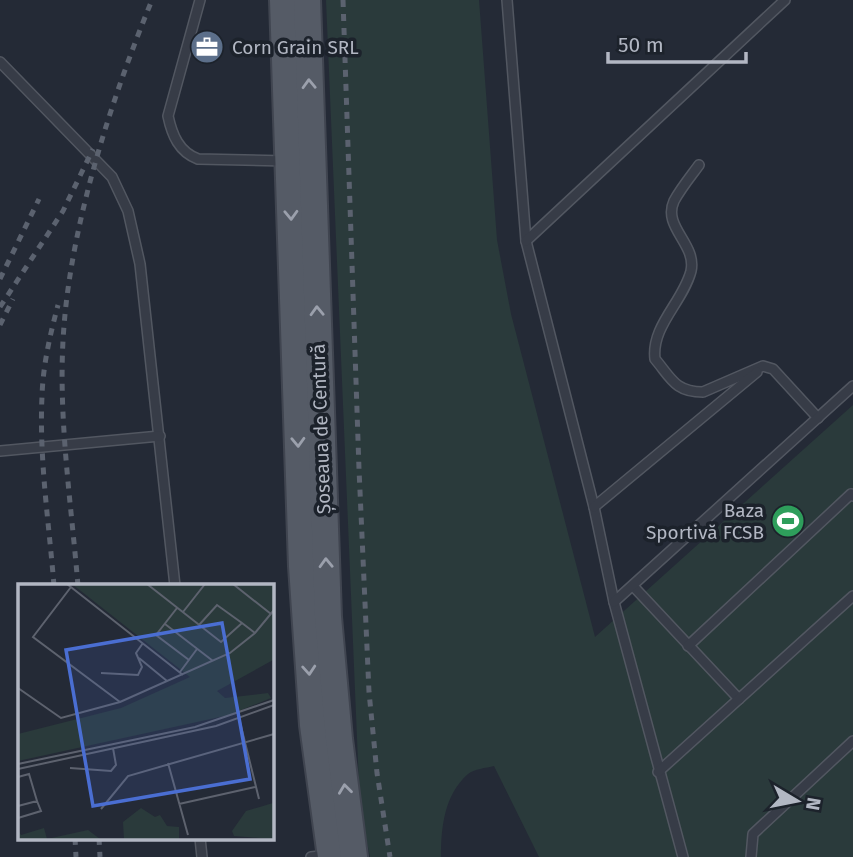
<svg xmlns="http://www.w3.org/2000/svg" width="853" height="857" viewBox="0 0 853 857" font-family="'Fira Sans',sans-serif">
  <rect width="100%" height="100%" fill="#242a36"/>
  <path fill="#2a3a3b" d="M326 0H479L497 240 511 314 595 637 853 405V857H539L494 766C486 768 474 769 468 774 444 795 441 828 441 857H370L360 809Z"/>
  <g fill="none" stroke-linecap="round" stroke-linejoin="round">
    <defs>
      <g id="service">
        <path d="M200 0 168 116C172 135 179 152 198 159L287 161"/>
        <path d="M507 0 526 241 594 507 614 602 683 857"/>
        <path d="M0 62 112 177 128 211 140 264 175 586"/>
        <path d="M699 165C691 176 681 188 674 201 662 227 697 244 691 271 683 302 651 326 655 359 671 378 675 392 703 392L763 366 773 369 818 418"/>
        <path d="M526 241 785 0"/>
        <path d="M0 451 160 436"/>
        <path d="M594 507 757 372"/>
        <path d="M633 586 739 699"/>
        <path d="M614 602 853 386"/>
        <path d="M688 646 851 494 853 496"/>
        <path d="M658 772 853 596"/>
        <path d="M200 838 202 857"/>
        <path d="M311 857 329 855"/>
        <path d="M751 857 753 834 853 741"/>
      </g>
      <g id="primary">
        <path d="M283 0 302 566 313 725 331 857"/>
        <path d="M307 0 328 617 339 739 354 857"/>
      </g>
    </defs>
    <use href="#service" stroke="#525761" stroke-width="12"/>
    <use href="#primary" stroke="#404550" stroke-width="30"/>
    <use href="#service" stroke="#373c47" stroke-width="9"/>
    <use href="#primary" stroke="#555b66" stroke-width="26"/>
    <g stroke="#5b626f" stroke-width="5" stroke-dasharray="7 7" stroke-linecap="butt">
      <path d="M343 0 359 469 369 692 377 773 390 857"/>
      <path d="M0 279 39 199"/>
      <path d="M0 307 63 211 93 149"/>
      <path d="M0 325 13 299"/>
      <path d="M54 586C49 523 39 459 42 396 43 365 50 335 58 305"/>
      <path d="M78 586C71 500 57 412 64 326 72 221 112 97 152 0"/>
      <path d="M75 838 76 857"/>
      <path d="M99 838 100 857"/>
    </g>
  </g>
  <defs><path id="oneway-chevron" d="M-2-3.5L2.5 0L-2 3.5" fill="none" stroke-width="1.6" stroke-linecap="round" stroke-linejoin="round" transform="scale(1.75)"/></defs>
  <g stroke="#9ba0ac">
    <use href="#oneway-chevron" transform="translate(309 84) rotate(-92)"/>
    <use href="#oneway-chevron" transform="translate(291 215) rotate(88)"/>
    <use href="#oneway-chevron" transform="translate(317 311) rotate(-92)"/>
    <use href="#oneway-chevron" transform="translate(298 442) rotate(88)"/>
    <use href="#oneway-chevron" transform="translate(326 563) rotate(-92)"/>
    <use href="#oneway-chevron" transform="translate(309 670) rotate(86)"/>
    <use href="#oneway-chevron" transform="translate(345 789) rotate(-97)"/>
  </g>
  <defs>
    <symbol id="office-disc" viewBox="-11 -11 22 22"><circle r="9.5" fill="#5c6f8a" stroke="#1c222b"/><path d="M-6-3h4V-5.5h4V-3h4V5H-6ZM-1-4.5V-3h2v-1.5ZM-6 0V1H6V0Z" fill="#fff"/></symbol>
    <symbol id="stadium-disc" viewBox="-11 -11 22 22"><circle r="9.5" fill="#2e9e5b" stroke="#1c222b"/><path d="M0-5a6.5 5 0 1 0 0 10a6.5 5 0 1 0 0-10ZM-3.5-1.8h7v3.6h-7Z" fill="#fff"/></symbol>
  </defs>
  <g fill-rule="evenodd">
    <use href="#office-disc" x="188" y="28" width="38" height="38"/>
    <use href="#stadium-disc" x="769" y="502" width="38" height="38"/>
  </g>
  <g text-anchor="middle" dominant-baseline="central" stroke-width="7" stroke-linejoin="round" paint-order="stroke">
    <g font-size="19" fill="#b2b7c3" stroke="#1c222b" text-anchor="start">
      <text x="232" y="47">Corn Grain SRL</text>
      <text x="764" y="510" text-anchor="end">Baza<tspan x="764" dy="22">Sportivă FCSB</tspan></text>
    </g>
    <g font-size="19" fill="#b2b7c3" stroke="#1c222b">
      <text transform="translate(321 429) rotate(-92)">Șoseaua de Centură</text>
    </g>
  </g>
  <g transform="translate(18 584)">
    <rect width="256" height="256" fill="#242a36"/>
    <path d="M54 0H255V76L199 107 207 114 250 109 253 114 211 131 0 177V150L103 124 172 93ZM255 219V255L216 252 214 247 228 227ZM123 224 137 233 142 231 149 242 161 243V255H106L105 238ZM26 244 29 255 70 246 82 255H0V246L3 251Z" fill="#2a3a3b"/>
    <path fill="none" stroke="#5d626e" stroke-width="2" d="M49 0 165 91M129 0 203 58 224 39 237 49M215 0 253 30M53 3 15 53 102 118M159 24 138 51 171 76M165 28 187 0M147 40 195 77M181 41 199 21 224 39M121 74 149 97M162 88 179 65M83 89 120 91 124 83 118 69 125 59M0 104 43 134 102 118 212 69 237 49 256 26M221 134 241 215M150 179 170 251M0 180 177 143 256 116M52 184 93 187 98 181 95 164M0 185 198 142 256 121M0 193 11 190 19 217 0 222M161 220 237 203M83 225 110 192 256 150M0 234 23 227 19 217"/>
    <path fill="#4a6ed2" fill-opacity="0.15" stroke="#4a6ed2" stroke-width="3.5" d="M204 39 232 195 75 222 48 66Z"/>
    <rect width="256" height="256" fill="none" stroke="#b2b7c3" stroke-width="3.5"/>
  </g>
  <g transform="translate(797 801) rotate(100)" stroke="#1c222b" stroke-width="5" paint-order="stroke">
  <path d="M0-5L12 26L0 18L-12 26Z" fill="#b2b7c3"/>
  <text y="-10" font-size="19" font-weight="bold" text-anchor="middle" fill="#b2b7c3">N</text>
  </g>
  <path d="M608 52v10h138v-10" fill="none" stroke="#b2b7c3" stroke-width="3.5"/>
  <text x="618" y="52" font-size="21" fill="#b2b7c3" stroke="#1c222b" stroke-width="5" paint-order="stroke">50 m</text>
</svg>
